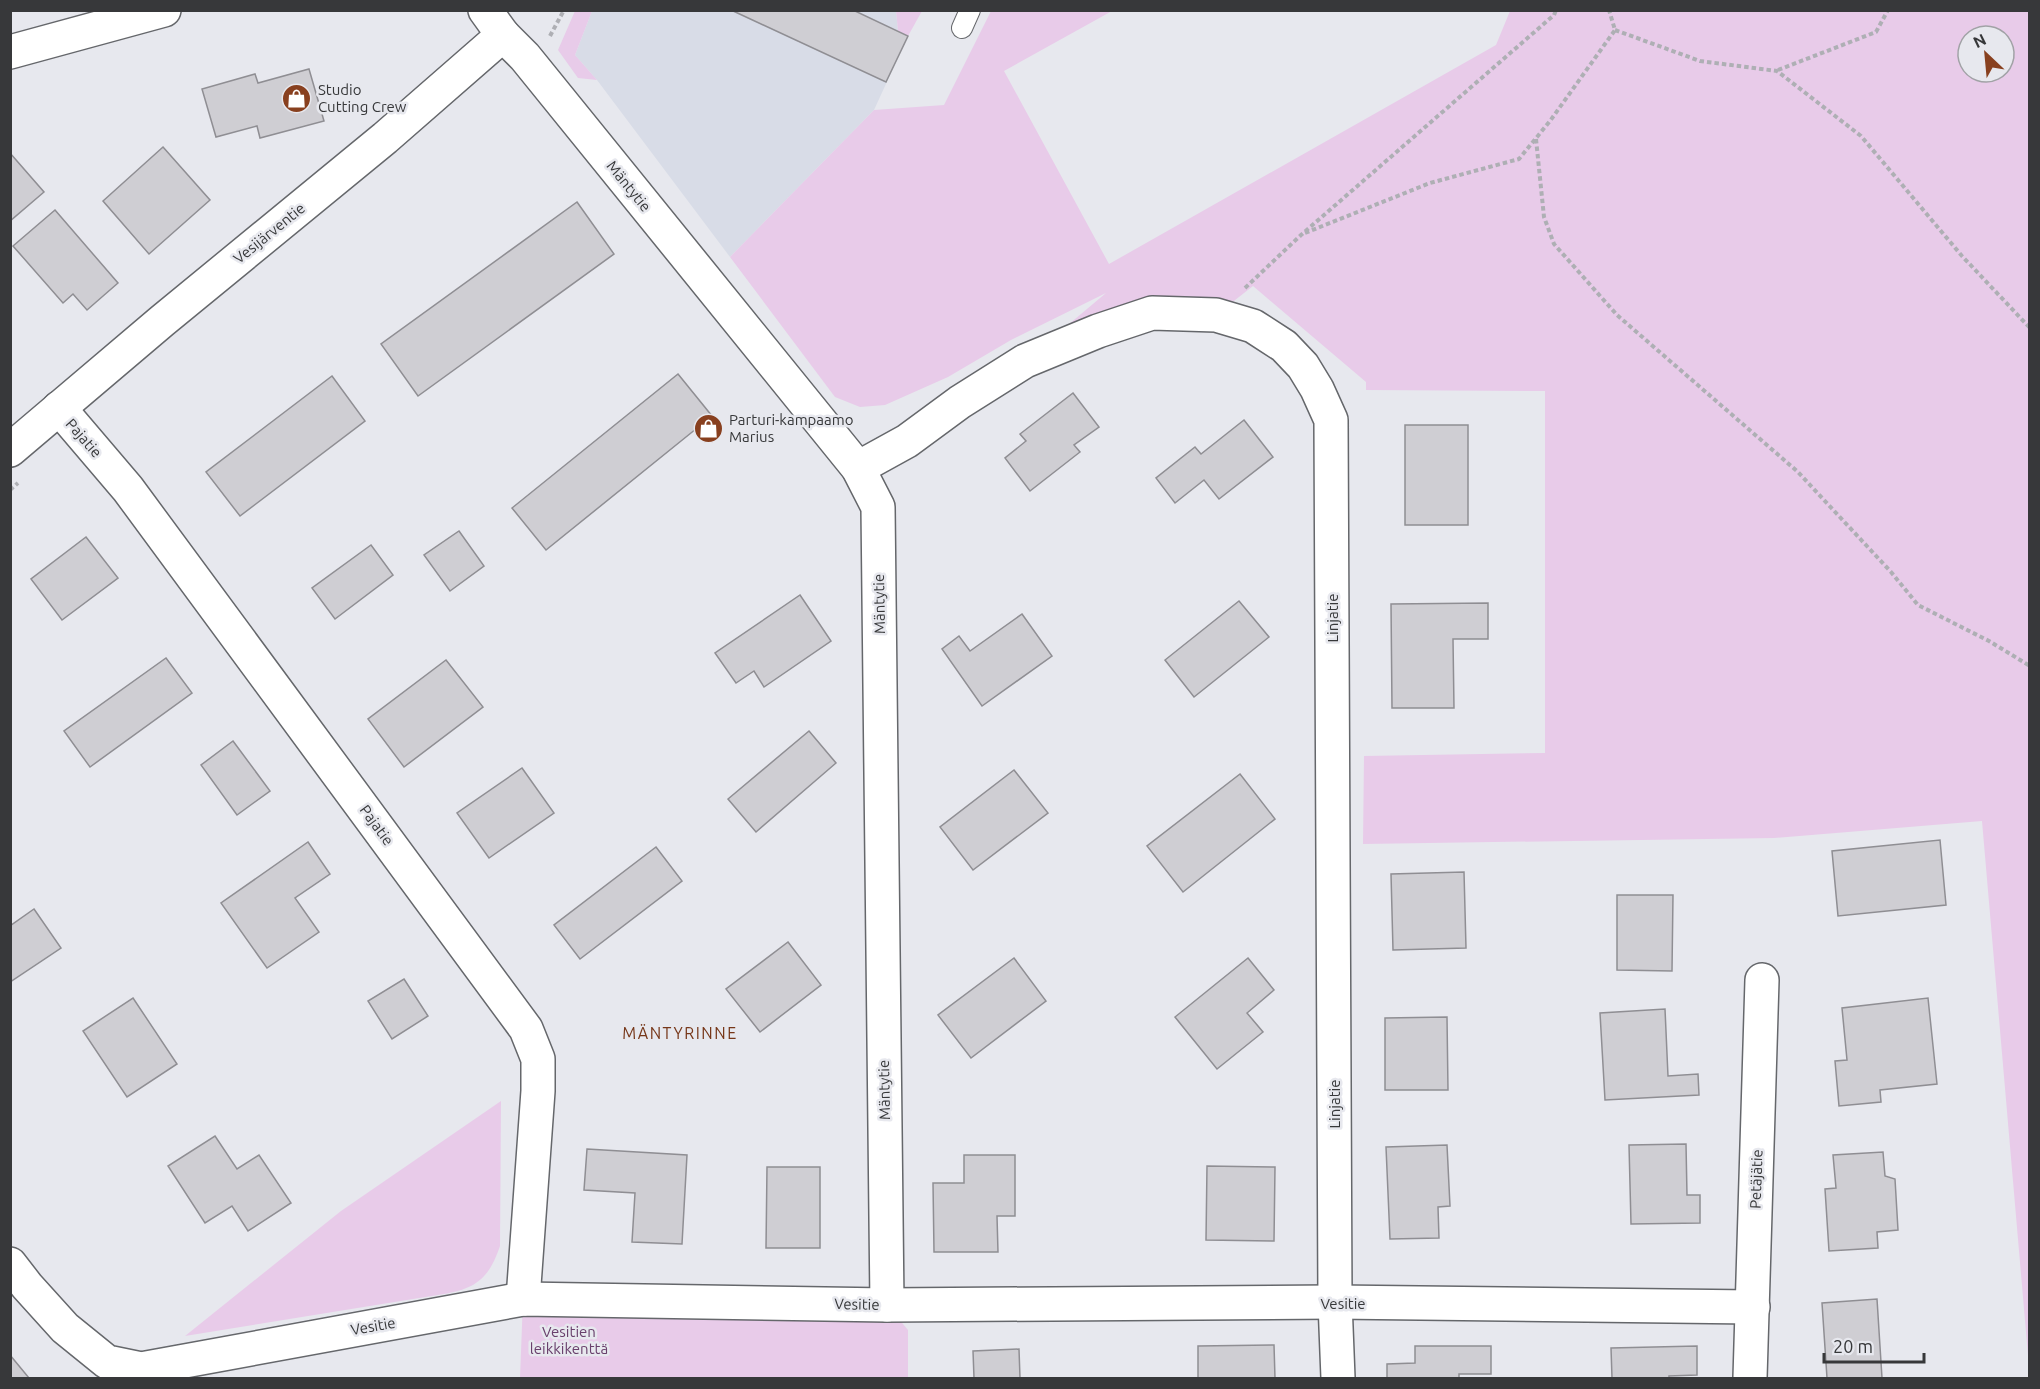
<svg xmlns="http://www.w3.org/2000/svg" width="2040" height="1389" viewBox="0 0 2040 1389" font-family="Ubuntu,sans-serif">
  <rect width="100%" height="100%" fill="#e7e8ee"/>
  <path fill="#d8dce7" d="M592 11H896L898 31 908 36 874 110 730 257 597 80 575 55Z"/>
  <g fill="#e8cbe9" fill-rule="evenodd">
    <path d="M575 11H592L575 55 597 80 578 78 558 50Z"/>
    <path d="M896 11H922L908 36 898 31Z"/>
    <path d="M991 11H1112L1004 71 1109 264 1496 45 1510 11H2029V1367L1982 821 1774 838 1363 844 1364 756 1545 753V391L1366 390V382L1253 286 1216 315 1152 313 1025 361 1106 293 1011 340 948 377 885 405 860 407 835 397 730 257 874 110 944 105ZM1968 36H2004V72H1968Z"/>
    <path d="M501 1101 500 1246C489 1278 477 1288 444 1294L185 1336 341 1211Z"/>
    <path d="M523 1299 887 1305 908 1330V1378H520Z"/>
  </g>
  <g fill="#cfced3" stroke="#8f8e93" stroke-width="1.5">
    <path d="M731 10H853L908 36 886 82Z"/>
    <path d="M309 69 324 121 260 138 257 126 216 137 202 89 255 74 258 83Z"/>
    <path d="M163 147 210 200 149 254 103 201Z"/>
    <path d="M10 153 44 192 10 221Z"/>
    <path d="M577 202 614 254 418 396 381 344Z"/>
    <path d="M55 210 118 283 87 310 73 294 63 303 13 246Z"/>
    <path d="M678 374 712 416 546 550 512 508Z"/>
    <path d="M332 376 365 421 240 516 206 472Z"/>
    <path d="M1073 393 1099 427 1074 445 1080 452 1030 491 1005 458 1026 441 1020 434Z"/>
    <path d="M1244 420 1273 457 1219 499 1204 480 1175 503 1156 478 1195 447 1201 454Z"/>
    <rect x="1405" y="425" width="63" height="100"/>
    <path d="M459 531 484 566 450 591 424 555Z"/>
    <path d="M86 537 118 578 62 620 31 579Z"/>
    <path d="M371 545 393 575 335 619 312 588Z"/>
    <path d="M800 595 831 641 764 687 754 671 736 683 715 653Z"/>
    <path d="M1239 601 1269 637 1194 697 1165 660Z"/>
    <path d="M1488 603V639H1453L1454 708H1392L1391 604Z"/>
    <path d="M1022 614 1052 656 982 706 942 649 959 636 970 651Z"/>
    <path d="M166 658 192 693 90 767 64 731Z"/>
    <path d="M446 660 483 707 404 767 368 719Z"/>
    <path d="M809 731 836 763 756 832 728 799Z"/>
    <path d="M233 741 270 791 237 815 201 765Z"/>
    <path d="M522 768 554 813 489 858 457 813Z"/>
    <path d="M1014 770 1048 813 973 870 940 827Z"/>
    <path d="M1240 774 1275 819 1183 892 1147 846Z"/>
    <path d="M1940 840 1946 905 1838 916 1832 851Z"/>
    <path d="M308 842 330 874 295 898 319 932 267 968 221 903Z"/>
    <path d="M656 847 682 881 580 959 554 925Z"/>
    <path d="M1464 872 1466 948 1393 950 1391 874Z"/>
    <path d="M1617 895H1673L1672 971 1617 970Z"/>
    <path d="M34 909 61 948 10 982V926Z"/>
    <path d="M788 942 821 985 760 1032 726 989Z"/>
    <path d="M1014 958 1046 1001 971 1058 938 1015Z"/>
    <path d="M1248 958 1274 990 1247 1013 1263 1032 1217 1069 1175 1017Z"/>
    <path d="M404 979 428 1016 392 1039 368 1001Z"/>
    <path d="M133 998 177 1064 127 1097 83 1031Z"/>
    <path d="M1928 998 1937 1084 1880 1090 1881 1102 1839 1106 1835 1061 1847 1060 1842 1008Z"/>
    <path d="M1665 1009 1668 1076 1698 1074 1699 1095 1605 1100 1600 1013Z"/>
    <path d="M1447 1017 1448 1090H1385V1018Z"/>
    <path d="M215 1136 237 1169 259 1155 291 1203 248 1231 232 1206 205 1223 168 1166Z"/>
    <path d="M1686 1144 1687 1195H1700V1223L1631 1224 1629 1145Z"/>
    <path d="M1447 1145 1450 1206 1438 1207 1439 1238 1390 1239 1386 1147Z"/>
    <path d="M587 1149 687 1155 682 1244 632 1242 635 1193 584 1190Z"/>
    <path d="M1883 1152 1885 1176 1895 1179 1898 1230 1877 1232 1878 1248 1829 1251 1825 1189 1836 1188 1833 1155Z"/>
    <path d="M964 1155H1015V1216H997L998 1252H934L933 1183H964Z"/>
    <path d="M1207 1166 1275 1167 1274 1241 1206 1240Z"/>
    <path d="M767 1167H820V1248H766Z"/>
    <path d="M1877 1299 1882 1378H1827L1822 1303Z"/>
    <path d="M1274 1345 1275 1378H1198V1346Z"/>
    <path d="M1415 1346H1491V1374H1459V1378H1387V1364L1415 1363Z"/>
    <path d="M1697 1346V1375L1669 1376V1378H1612L1611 1348Z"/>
    <path d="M1019 1349 1020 1378H974L973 1351Z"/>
    <path d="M10 1355 29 1378H10Z"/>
  </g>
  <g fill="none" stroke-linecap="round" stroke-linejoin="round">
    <defs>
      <path id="lane" d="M962 28 970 10"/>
      <g id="street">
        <path d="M503 35 525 57 858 468 878 507 887 1305"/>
        <path d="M59 408 128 489 526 1029 538 1059V1091L523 1299"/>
        <path d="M858 468 907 441 960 402 1025 361 1098 331 1152 313 1216 315 1253 326 1284 346 1303 366 1317 389 1331 420 1335 1302 1338 1378"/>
        <path d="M10 1264 27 1286 65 1328 107 1362 141 1369 523 1299 887 1305 1335 1302 1753 1307"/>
        <path d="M1750 1378 1762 980"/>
      </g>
      <g id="secondary">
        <path d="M10 52 164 10"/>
        <path d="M10 450 162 321 385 138 503 35 485 10"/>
      </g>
    </defs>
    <use href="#lane" stroke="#65676b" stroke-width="22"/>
    <use href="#street" stroke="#65676b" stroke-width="36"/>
    <use href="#secondary" stroke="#65676b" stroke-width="36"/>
    <g stroke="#aeafb4" stroke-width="4" stroke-dasharray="4.5 3" stroke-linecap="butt">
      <path d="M1615 30 1700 61 1777 71 1861 136 1962 256 2030 328"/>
      <path d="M550 36 564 10"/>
      <path d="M1778 70 1876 32 1888 10"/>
      <path d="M1536 139 1544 217 1554 244 1617 315 1798 472 1891 572 1918 605 1989 641 2030 666"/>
      <path d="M1305 233 1430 183 1519 159 1550 121 1615 30 1609 10"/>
      <path d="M1245 288 1301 235 1554 15 1556 10"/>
      <path d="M10 490 18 483"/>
    </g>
    <use href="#lane" stroke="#fff" stroke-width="20"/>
    <use href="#street" stroke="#fff" stroke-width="33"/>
    <use href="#secondary" stroke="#fff" stroke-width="33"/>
  </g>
  <defs>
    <symbol id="shop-disc" viewBox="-11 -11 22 22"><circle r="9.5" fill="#88401f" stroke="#e7e8ee"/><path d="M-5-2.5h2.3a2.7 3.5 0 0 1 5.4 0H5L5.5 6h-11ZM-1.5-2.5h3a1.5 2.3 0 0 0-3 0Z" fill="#fff"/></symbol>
  </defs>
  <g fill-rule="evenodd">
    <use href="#shop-disc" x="280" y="82" width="33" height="33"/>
    <use href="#shop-disc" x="692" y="412" width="33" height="33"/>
  </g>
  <g text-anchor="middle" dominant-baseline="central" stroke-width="5" stroke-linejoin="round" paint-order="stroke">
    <g font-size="15" fill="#37383a" stroke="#e7e8ee" text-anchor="start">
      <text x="318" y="89">Studio<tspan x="318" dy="17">Cutting Crew</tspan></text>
      <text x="729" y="419">Parturi-kampaamo<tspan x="729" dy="17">Marius</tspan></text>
    </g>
    <g font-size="15" fill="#37383a" stroke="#e7e8ee">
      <text transform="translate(629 186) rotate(51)">Mäntytie</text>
      <text transform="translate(269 233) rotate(-39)">Vesijärventie</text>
      <text transform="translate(84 438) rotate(49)">Pajatie</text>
      <text transform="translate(879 604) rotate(-91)">Mäntytie</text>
      <text transform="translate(1332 618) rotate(-90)">Linjatie</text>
      <text transform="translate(377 825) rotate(54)">Pajatie</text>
      <text transform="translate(884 1090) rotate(-91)">Mäntytie</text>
      <text transform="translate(1334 1104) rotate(-90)">Linjatie</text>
      <text transform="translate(1756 1179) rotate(-88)">Petäjätie</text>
      <text x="1343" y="1303">Vesitie</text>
      <text transform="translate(857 1304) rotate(1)">Vesitie</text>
      <text transform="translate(373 1326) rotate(-10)">Vesitie</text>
    </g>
    <g font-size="15" fill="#69406c" stroke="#e7e8ee">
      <text x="569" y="1331">Vesitien<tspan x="569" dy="17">leikkikenttä</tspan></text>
    </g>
    <g font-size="16" letter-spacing="1.5" fill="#763618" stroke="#e7e8ee">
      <text x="680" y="1033">MÄNTYRINNE</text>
    </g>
  </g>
  <rect width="2040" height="1389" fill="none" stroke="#37383a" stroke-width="24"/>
  <g transform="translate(1986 54) rotate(334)"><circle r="28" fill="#e7e8ee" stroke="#a1a2a6" stroke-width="1.5"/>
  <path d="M0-4.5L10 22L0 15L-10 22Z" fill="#88401f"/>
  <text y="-9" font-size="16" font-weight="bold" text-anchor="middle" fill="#37383a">N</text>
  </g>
  <path d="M1824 1353v9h100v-9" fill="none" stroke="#37383a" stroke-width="3"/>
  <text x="1833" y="1353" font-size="18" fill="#37383a" stroke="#e7e8ee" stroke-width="4.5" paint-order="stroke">20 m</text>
</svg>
